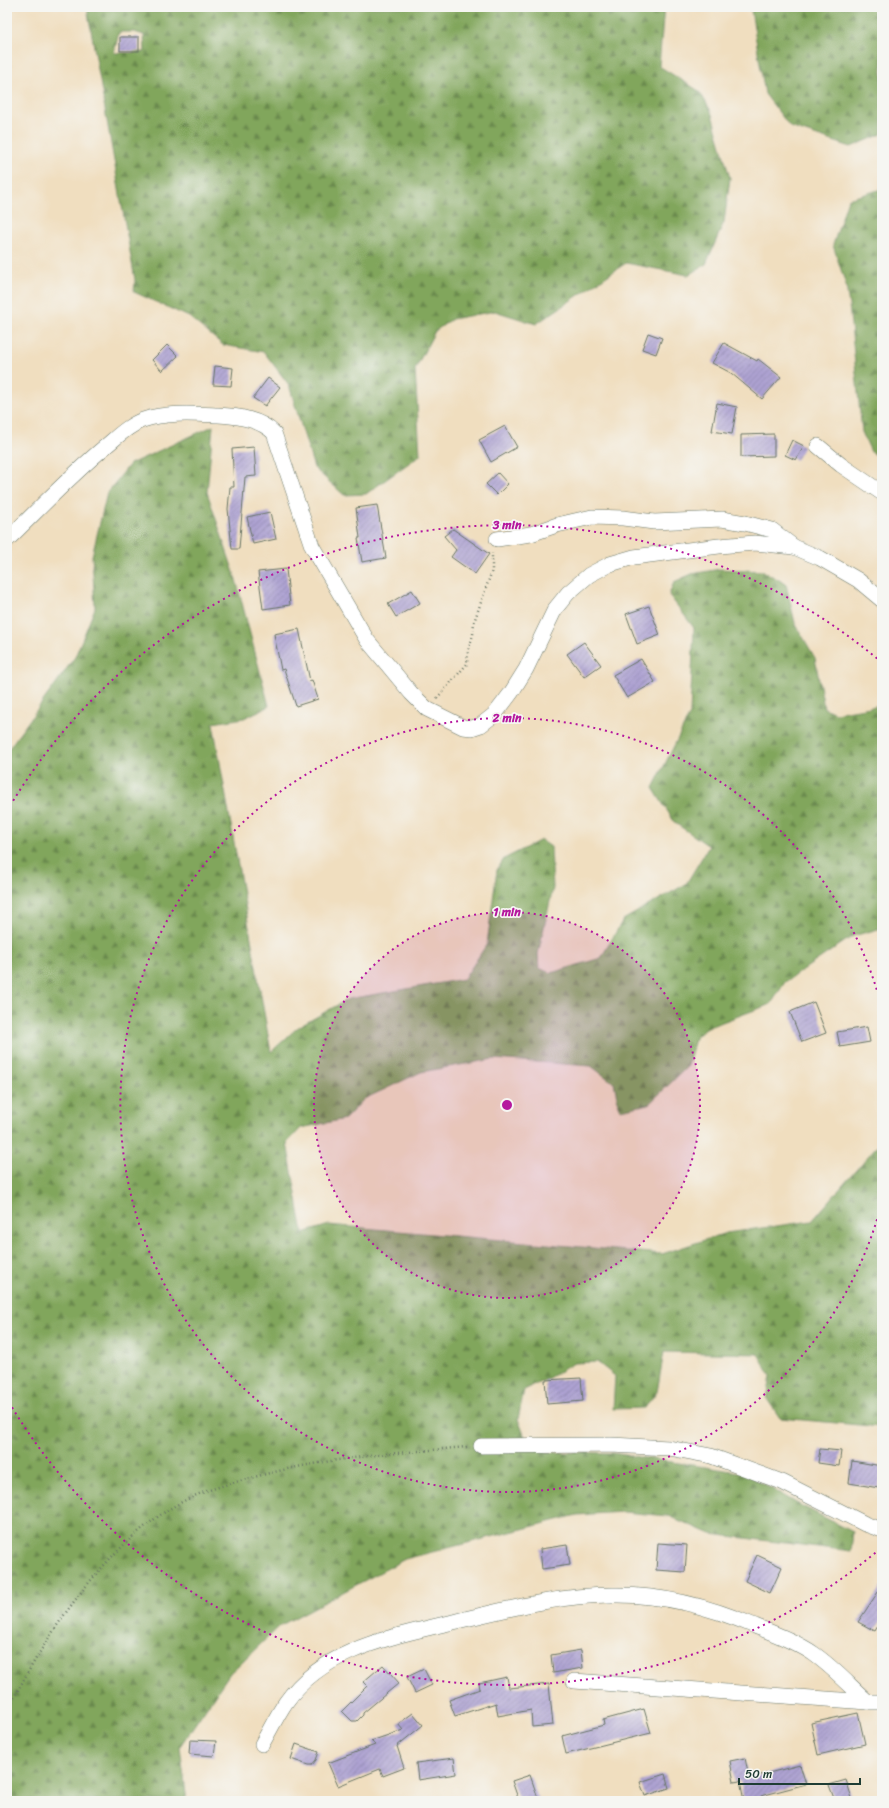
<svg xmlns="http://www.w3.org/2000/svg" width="889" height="1808" viewBox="0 0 889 1808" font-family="Sriracha,sans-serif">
  <defs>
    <pattern id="forest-firs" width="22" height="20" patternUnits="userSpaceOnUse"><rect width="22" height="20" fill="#81a65c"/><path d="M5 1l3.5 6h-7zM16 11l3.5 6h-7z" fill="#69884d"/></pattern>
    <pattern id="building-hatch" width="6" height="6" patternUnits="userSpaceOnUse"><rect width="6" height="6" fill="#ada2d2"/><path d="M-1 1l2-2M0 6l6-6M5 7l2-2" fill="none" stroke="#8c85ab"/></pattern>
  </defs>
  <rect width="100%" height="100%" fill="#f6f6f2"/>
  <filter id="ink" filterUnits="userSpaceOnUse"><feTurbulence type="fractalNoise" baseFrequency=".025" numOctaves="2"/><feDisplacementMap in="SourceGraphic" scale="8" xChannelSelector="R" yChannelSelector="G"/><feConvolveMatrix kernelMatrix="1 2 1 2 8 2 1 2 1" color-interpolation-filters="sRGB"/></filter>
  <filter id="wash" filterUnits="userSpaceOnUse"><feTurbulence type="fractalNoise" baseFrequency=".012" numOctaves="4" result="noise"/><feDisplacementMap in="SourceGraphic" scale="16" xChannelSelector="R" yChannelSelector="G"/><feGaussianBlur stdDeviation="0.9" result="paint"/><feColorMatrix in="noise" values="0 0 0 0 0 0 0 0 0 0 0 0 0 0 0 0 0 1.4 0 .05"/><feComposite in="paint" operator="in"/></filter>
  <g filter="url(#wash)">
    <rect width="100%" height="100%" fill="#f0debf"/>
    <g fill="url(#forest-firs)" stroke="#507248" fill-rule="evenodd">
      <path d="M87 7H664L659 66 699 91 711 111 730 178 724 222 706 264 688 275 626 263 536 324 495 311 452 319 435 331 415 369 420 455 366 494 344 495 314 468 289 385 264 352 223 345 189 317 134 292 135 280ZM119 32H134L144 35 145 52 114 53Z"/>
      <path d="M748 7H882V134L851 147 790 127 765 94 751 10Z"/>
      <path d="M882 189V458L871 452 862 432 849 305 846 285 833 245 848 199Z"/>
      <path d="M213 426 207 492 235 576 269 706 244 718 213 723 271 1052 297 1028 348 999 464 979 487 944 497 870 504 859 541 840 551 847 553 888 538 954 539 968 551 973 601 958 623 920 686 884 709 846 675 823 653 788 690 714 694 628 669 595 674 582 692 574 720 569 763 571 786 584 795 623 815 658 824 708 835 713 876 706 882 707V928L853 936 785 982 771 1004 706 1028 695 1038 688 1066 649 1104 620 1110 614 1083 591 1066 493 1059 421 1072 364 1099 345 1119 301 1128 287 1143 303 1233 329 1225 662 1254 726 1233 812 1221 882 1140V1427L780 1418 767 1399 771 1376 758 1354 664 1352 657 1392 644 1408 613 1409 615 1376 597 1362 574 1363 545 1380 524 1390 518 1419 526 1440 547 1452 612 1453 745 1473 798 1504 853 1532 851 1551 711 1534 669 1516 623 1512 577 1515 405 1559 281 1625 230 1673 180 1746 187 1801H7V751L75 657 95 608 92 556 107 493 130 464Z"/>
    </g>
    <g id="blocks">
      <g fill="url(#building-hatch)">
        <rect x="120" y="37" width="19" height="14"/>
        <path d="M648 333 662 338 656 354 642 349Z"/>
        <path d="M724 343 757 361 758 359 781 377 762 399 731 373 712 363Z"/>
        <path d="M167 345 178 356 162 371 152 360Z"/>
        <path d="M215 366 233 368 231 386 213 385Z"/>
        <path d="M268 378 280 387 265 406 253 398Z"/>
        <path d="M717 403 737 407 732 434 712 431Z"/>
        <path d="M505 426 517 447 491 462 479 440Z"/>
        <path d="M774 434V456L741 457V435Z"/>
        <path d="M792 440 804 446 796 460 785 455Z"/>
        <path d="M254 447 256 476 245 477 239 549H232L228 509 230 487H234L232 449Z"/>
        <path d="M498 473 508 484 497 495 486 484Z"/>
        <path d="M377 505 386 558 362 562 358 538H360L356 508Z"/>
        <path d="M270 512 276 539 253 544 247 517Z"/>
        <path d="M453 529 489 554 475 574 451 557 456 550 444 536Z"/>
        <path d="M286 569 290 605 263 609 258 572Z"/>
        <path d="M412 590 420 603 396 617 388 604Z"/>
        <path d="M649 606 660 635 637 644 626 614Z"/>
        <path d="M299 629 310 681 312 680 318 699 296 706 284 669 281 670 274 634Z"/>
        <path d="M584 642 601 665 584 677 567 654Z"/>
        <path d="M641 659 655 682 627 698 613 675Z"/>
        <path d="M814 1002 826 1033 802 1042 790 1012Z"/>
        <path d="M867 1027 870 1042 840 1047 837 1032Z"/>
        <path d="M581 1378 583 1401 547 1404 545 1380Z"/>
        <path d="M820 1449 841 1451 839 1466 818 1463Z"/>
        <path d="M852 1461 882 1466 879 1488 849 1483Z"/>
        <path d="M658 1543 687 1545 685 1572 656 1570Z"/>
        <path d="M567 1545 570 1565 542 1569 540 1549Z"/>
        <path d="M757 1555 782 1567 770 1593 745 1581Z"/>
        <path d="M882 1586V1619L875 1631 858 1622Z"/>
        <path d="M581 1650 583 1668 553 1673 551 1655Z"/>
        <path d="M383 1665 399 1683 363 1713V1715L357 1721H352L342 1711 367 1686 363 1682Z"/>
        <path d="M424 1669 432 1685 415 1693 407 1677Z"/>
        <path d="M507 1677 509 1688 549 1684 553 1725 532 1727 531 1710 498 1716 496 1703 455 1716 449 1700 480 1689 479 1683Z"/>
        <path d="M644 1709 651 1733 566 1754 562 1736 604 1725 603 1720Z"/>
        <path d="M413 1713 423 1725 397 1746 404 1768 383 1776 380 1769 338 1786 328 1763 375 1745 371 1741 403 1730 398 1724Z"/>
        <path d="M858 1713 865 1744 818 1755 811 1723Z"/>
        <path d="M190 1740 216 1741 214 1756 189 1754Z"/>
        <path d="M296 1744 319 1752 316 1760 312 1765H308L291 1759Z"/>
        <path d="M454 1758 456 1774 418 1780 416 1763Z"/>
        <path d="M745 1758 749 1778 800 1765 806 1784 761 1796 762 1801H744L740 1781 734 1782 730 1761Z"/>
        <path d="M665 1774 669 1788 645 1796 640 1782Z"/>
        <path d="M530 1775 539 1801H519L512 1781Z"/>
        <path d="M846 1780 852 1798 844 1801H835L829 1785Z"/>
      </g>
    </g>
  </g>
  <g filter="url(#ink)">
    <use href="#blocks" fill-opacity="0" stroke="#687565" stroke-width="1"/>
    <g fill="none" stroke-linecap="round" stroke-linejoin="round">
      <defs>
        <g id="street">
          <path d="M818 446 841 465 882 493"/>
          <path d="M497 539 531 534 557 525 592 517 623 518 654 522 722 519 745 523 772 530 794 547"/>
          <path d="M7 540C40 508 71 475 106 446 118 436 129 425 143 420 166 412 194 414 218 415 238 416 261 419 274 433L312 546 367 640 411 693 427 709 463 727 472 728 481 725 495 714 511 693 526 669 555 609 568 593 589 575 610 564 634 557 719 546 755 543 794 547 820 558 858 580 882 600"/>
          <path d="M481 1446 611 1445 669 1448 711 1456 782 1482 865 1524 882 1530"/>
          <path d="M574 1681 868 1702H882"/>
          <path d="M262 1744C270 1730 277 1715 286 1702 324 1648 393 1637 453 1622 504 1610 558 1595 612 1595 660 1594 711 1607 755 1626 775 1634 797 1642 814 1654 834 1668 850 1686 868 1702"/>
        </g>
      </defs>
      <use href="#street" stroke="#687565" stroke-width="16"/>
      <g stroke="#687565" stroke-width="2.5" stroke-dasharray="1 3" stroke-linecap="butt">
        <path d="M437 698 467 664 468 651 473 635 474 622 492 571V553"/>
        <path d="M7 1712C43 1638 106 1543 180 1503 202 1491 227 1484 251 1478 322 1458 394 1453 467 1447"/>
      </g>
      <use href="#street" stroke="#fff" stroke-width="15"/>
    </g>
  </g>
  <circle cx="507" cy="1105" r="193" fill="#b5179e" fill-opacity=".12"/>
  <g fill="none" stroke="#b5179e" stroke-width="2" stroke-dasharray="2 4">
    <circle cx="507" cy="1105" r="193"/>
    <path d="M882 1202A387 387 0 1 1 882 1008"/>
    <path d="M880 1549A580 580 0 0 1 7 1399M7 811A580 580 0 0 1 880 661"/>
  </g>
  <circle cx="507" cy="1105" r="6" fill="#b5179e" stroke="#f6f6f2" stroke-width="2"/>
  <g font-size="12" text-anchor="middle" font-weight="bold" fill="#b5179e" stroke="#f6f6f2" stroke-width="3.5" stroke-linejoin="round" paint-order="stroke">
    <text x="507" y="529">3 min</text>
    <text x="507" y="722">2 min</text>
    <text x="507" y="916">1 min</text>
  </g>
  <rect width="889" height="1808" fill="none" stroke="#f6f6f2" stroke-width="24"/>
  <path d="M739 1778v6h121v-6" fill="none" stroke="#1f3d34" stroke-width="2"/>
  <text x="745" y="1778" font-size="12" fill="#1f3d34" stroke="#f6f6f2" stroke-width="3" paint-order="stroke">50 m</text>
</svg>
